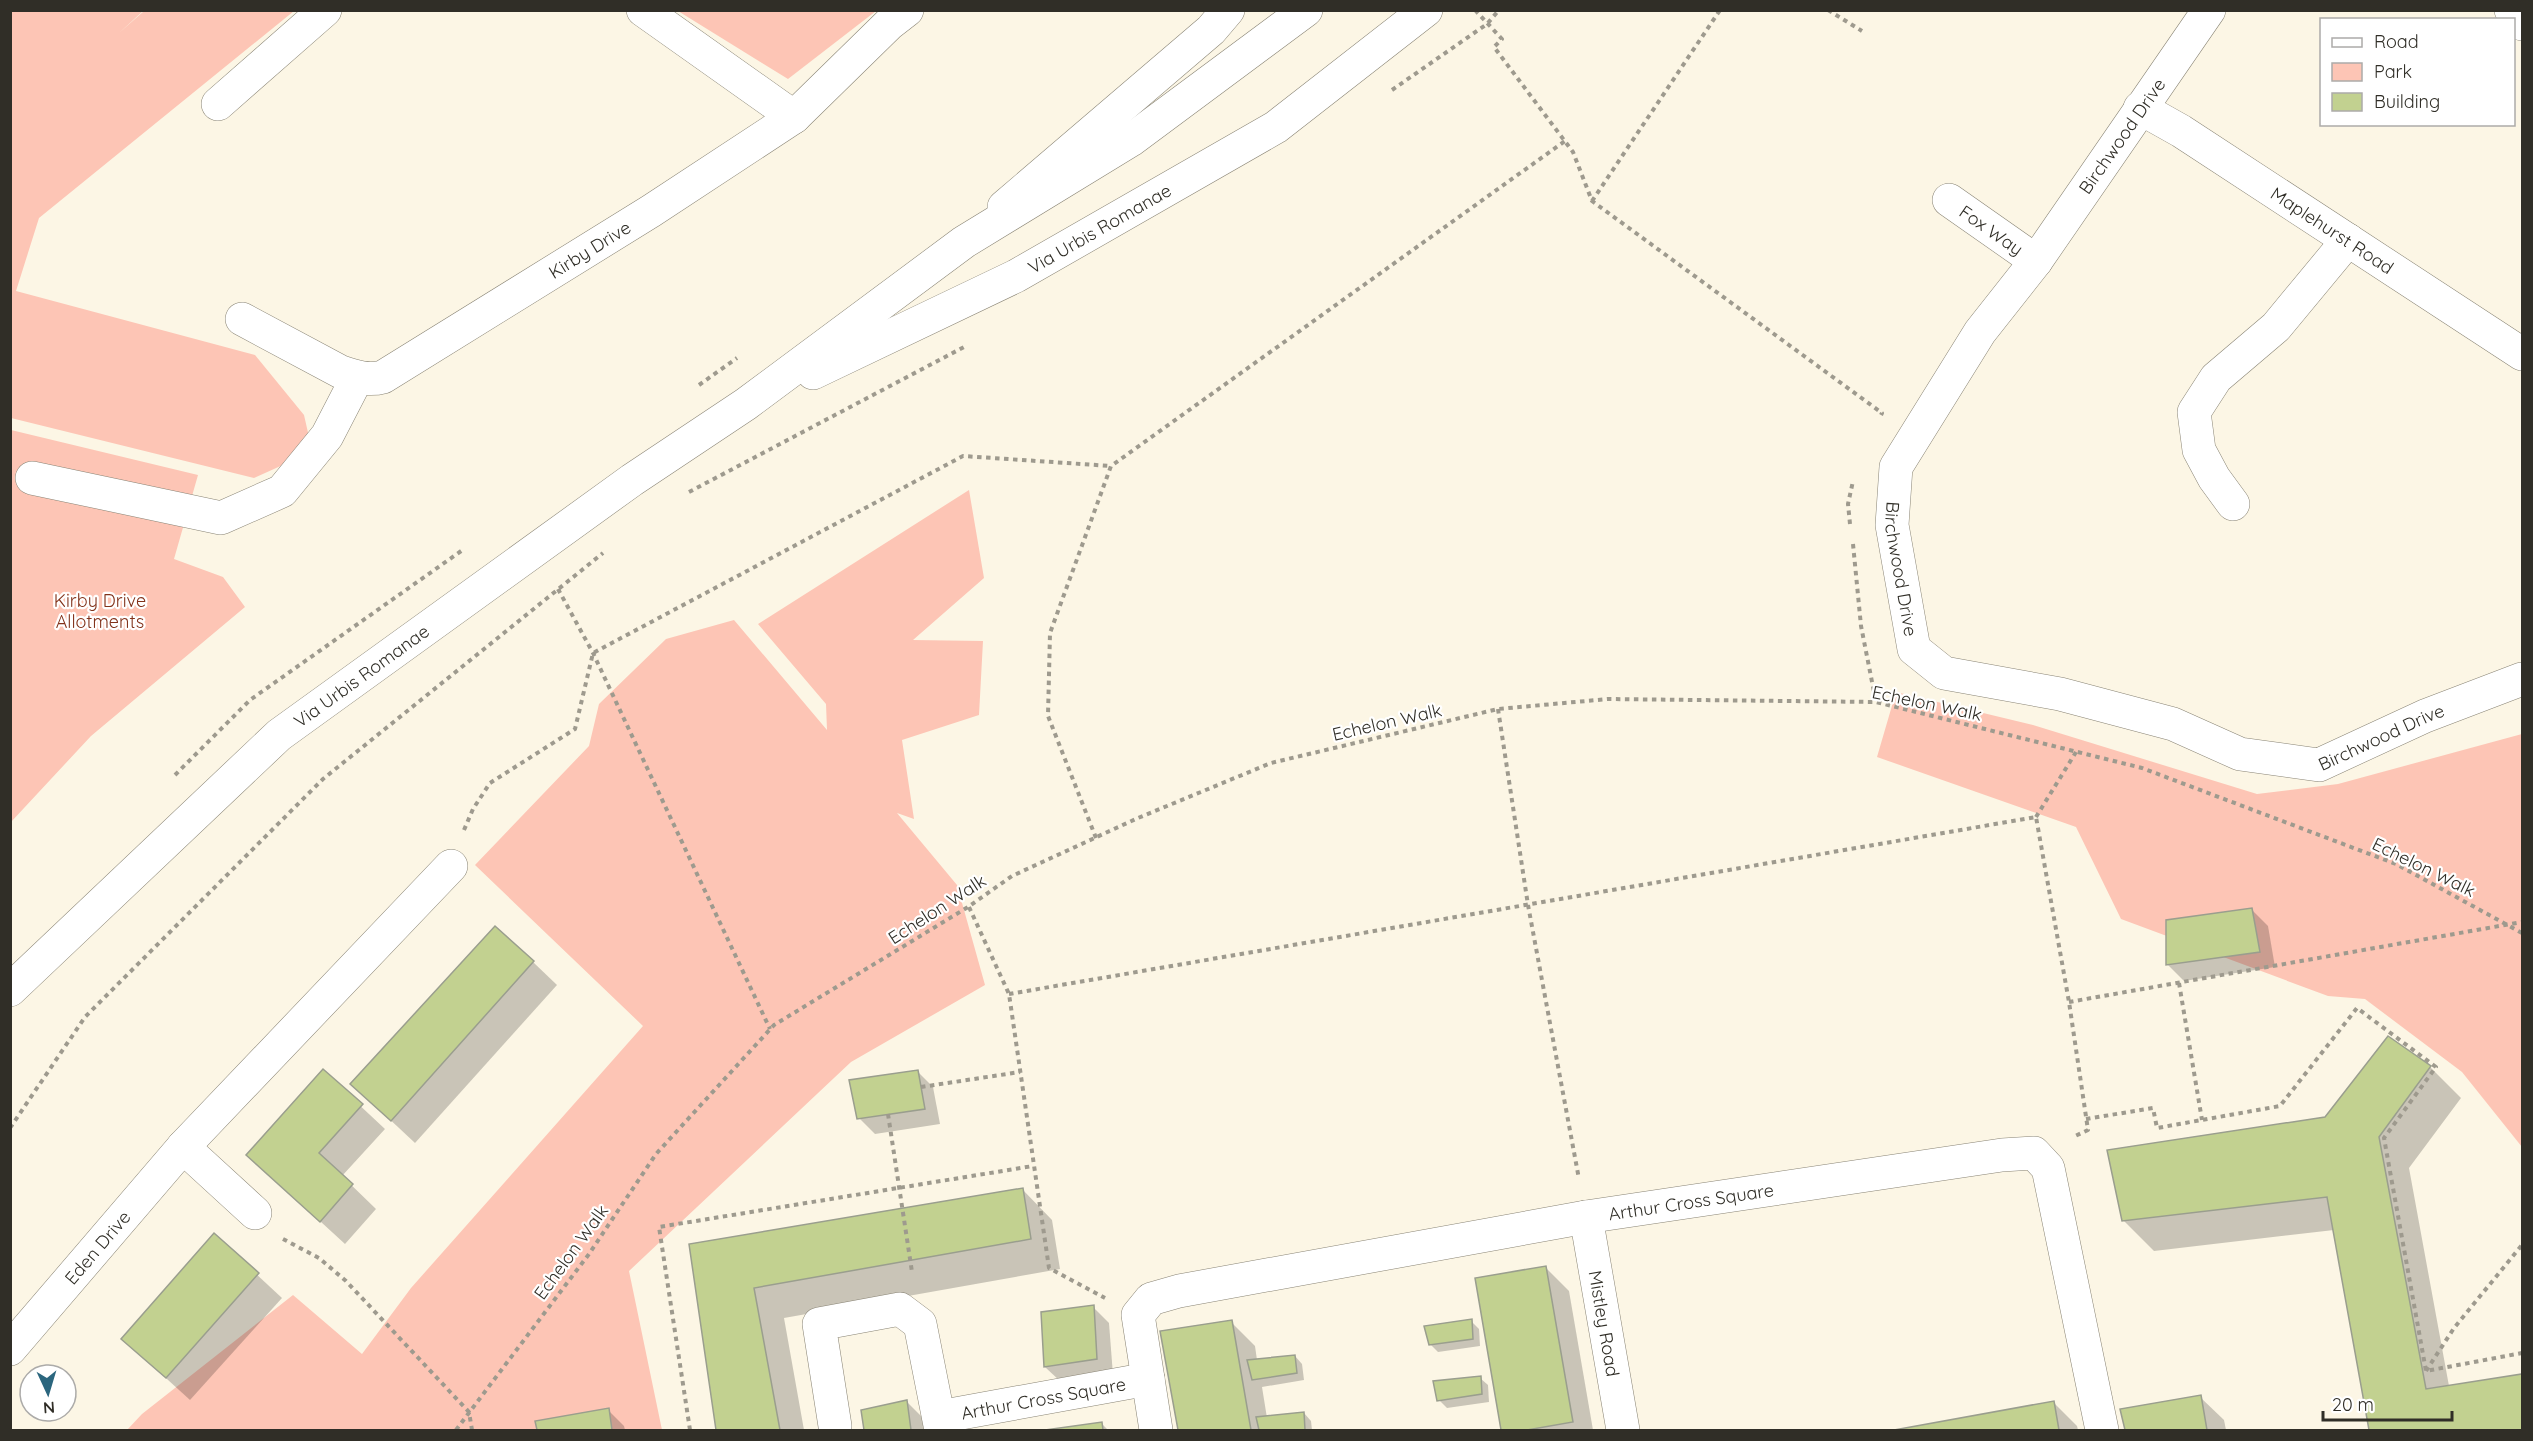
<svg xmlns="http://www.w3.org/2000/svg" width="2533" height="1441" viewBox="0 0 2533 1441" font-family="Quicksand,sans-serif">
  <rect width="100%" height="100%" fill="#fcf6e5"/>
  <g fill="#fdc5b5">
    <path d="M11 11H143L119 33 144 11H294L39 218 16 291 255 355 304 415 309 437 285 464 254 478 11 418Z"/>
    <path d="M678 11H876L788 79Z"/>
    <path d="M11 430 198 475 174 559 223 577 245 607 91 736 11 822Z"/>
    <path d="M969 490 984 578 913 640 983 641 979 715 902 740 914 819 897 813 957 885 985 985 851 1062 629 1271 662 1430H127L142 1414 293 1295 362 1354 411 1288 643 1026 475 865 589 746 599 704 666 639 734 620 827 730 826 704 758 624Z"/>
    <path d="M1896 692 2033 725 2257 794 2338 784 2522 734V1147L2462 1072 2365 999 2328 996 2121 919 2076 827 1877 757Z"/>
  </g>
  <g fill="#0003">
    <path d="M2252 910 2268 926 2275 967 2184 981 2168 965Z"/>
    <path d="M533 962 557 985 415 1143 352 1084Z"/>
    <path d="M2388 1038 2430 1067 2461 1098 2409 1168 2449 1386 2522 1375V1430H2370L2334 1230 2154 1251 2123 1220 2326 1119Z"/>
    <path d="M323 1071 385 1129 342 1176 376 1209 345 1244 248 1155Z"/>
    <path d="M917 1071 933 1087 940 1124 875 1134 859 1118Z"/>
    <path d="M1022 1189 1052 1220 1060 1269 784 1318 804 1430H718L690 1245Z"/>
    <path d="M215 1236 282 1298 190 1400 123 1339Z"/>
    <path d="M1546 1268 1569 1291 1593 1430H1503L1477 1279Z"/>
    <path d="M1093 1307 1109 1323 1113 1375 1061 1382 1045 1367Z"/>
    <path d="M1471 1321 1479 1329 1480 1346 1438 1352 1430 1344Z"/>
    <path d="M1231 1322 1255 1346 1257 1360 1295 1356 1302 1364 1304 1380 1262 1387 1267 1418 1304 1413 1311 1421 1312 1430H1179L1162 1332Z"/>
    <path d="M1480 1378 1488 1385 1489 1402 1447 1408 1439 1400Z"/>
    <path d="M2200 1397 2224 1420 2226 1430H2126L2122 1410Z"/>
    <path d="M906 1401 922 1417 924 1430H865L863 1411Z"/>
    <path d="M2054 1403 2077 1426 2078 1430H1902Z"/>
    <path d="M608 1410 624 1426 625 1430H539L537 1422Z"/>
    <path d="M1101 1423 1108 1430H1055Z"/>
  </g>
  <g fill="#c2d190" stroke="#9a9e8e" stroke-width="1.5">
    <path d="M2252 908 2260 952 2166 965V920Z"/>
    <path d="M495 926 534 961 391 1121 350 1084Z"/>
    <path d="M2388 1036 2431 1066 2379 1137 2426 1389 2522 1374V1430H2369L2327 1197 2122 1221 2107 1150 2325 1117Z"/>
    <path d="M323 1069 363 1104 319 1153 353 1184 320 1222 246 1155Z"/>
    <path d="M918 1070 925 1109 857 1119 849 1080Z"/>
    <path d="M1023 1188 1031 1239 754 1288 780 1430H716L689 1244Z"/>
    <path d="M214 1233 259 1273 166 1378 121 1339Z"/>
    <path d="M1546 1266 1573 1422 1527 1430H1501L1475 1278Z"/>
    <path d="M1094 1305 1097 1359 1044 1367 1041 1312Z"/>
    <path d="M1472 1319 1473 1339 1429 1345 1424 1326Z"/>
    <path d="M1232 1320 1251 1430H1178L1160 1331Z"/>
    <path d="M1295 1355 1297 1373 1252 1380 1247 1360Z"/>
    <path d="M1481 1376 1482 1394 1437 1401 1433 1381Z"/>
    <path d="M2201 1395 2207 1430H2125L2120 1409Z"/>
    <path d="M907 1400 911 1430H864L861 1410Z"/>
    <path d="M2054 1401 2059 1430H1894Z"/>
    <path d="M609 1408 612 1430H537L535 1421Z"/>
    <path d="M1304 1412 1305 1430H1259L1256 1417Z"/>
    <path d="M1102 1422 1103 1430H1045Z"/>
  </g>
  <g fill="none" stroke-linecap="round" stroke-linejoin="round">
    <defs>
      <g id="minor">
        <path d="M643 10 794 117"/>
        <path id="s1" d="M2209 10 2036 261 1980 332 1896 467 1892 525 1914 649 1944 673 2060 694 2173 724 2240 754 2319 765 2425 716 2522 679"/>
        <path d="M2511 10 2522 24"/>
        <path d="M218 104 325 10"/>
        <path id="s2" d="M2140 108 2181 131 2522 354"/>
        <path id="s3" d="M1949 200 2036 261"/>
        <path d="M1004 207 1211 30 1228 10"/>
        <path id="s4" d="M242 319 341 372C356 377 368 381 383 377L651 211 794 117 889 24 907 10"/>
        <path d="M32 478 221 518 282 491 327 436 357 378"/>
        <path d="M2233 504 2214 478 2199 450 2194 412 2216 378 2276 327 2348 240"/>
        <path d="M183 1147 255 1213"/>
        <path id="s5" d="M1586 1217 1623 1430"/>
        <path id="s6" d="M10 1349 183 1147 451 866"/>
        <path id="s7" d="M939 1417 1148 1379"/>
        <path d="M835 1426 819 1324 900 1309 920 1324 941 1430"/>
        <path id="s8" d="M1156 1430 1138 1315 1151 1299 1179 1291 1586 1217 2002 1155 2034 1153 2048 1168 2102 1430"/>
      </g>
      <g id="major">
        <path id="s9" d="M813 373 1016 276 1276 127 1426 10"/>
        <path id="s10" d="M10 990 279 735 632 480 746 404 964 242 1131 140 1306 10"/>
      </g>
    </defs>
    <use href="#minor" stroke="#898475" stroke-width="34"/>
    <use href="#major" stroke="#898475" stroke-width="34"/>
    <g stroke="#9e9a8e" stroke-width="4" stroke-dasharray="4.5 4.5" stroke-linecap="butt">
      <path d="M1475 10 1502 39 1494 47 1573 152 1592 201 1882 413 1881 415"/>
      <path d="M1828 10 1862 31"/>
      <path d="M1392 90 1487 24 1499 10"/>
      <path d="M1592 201 1720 10"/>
      <path d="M699 385 737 358"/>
      <path d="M689 492 964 347"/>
      <path d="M1850 524 1848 504 1853 481"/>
      <path d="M1853 544 1861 626 1876 702"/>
      <path d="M558 589 593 653 770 1029"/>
      <path d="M1498 709 1528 905 1579 1179"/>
      <path d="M175 775 250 700 464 549"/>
      <path d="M2036 817 2076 752"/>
      <path d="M464 830 473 809 490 783 575 729 593 653 963 456 1111 466"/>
      <path d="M1096 838 1048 716 1050 633 1111 466 1565 141"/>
      <path d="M969 907 1009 994 1049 1268 1105 1298"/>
      <path d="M2179 983 2202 1120"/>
      <path d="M1009 994 2036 817 2069 1002 2088 1130 2073 1137"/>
      <path d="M2069 1002 2522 922"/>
      <path d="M921 1087 1020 1072"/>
      <path d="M888 1114 912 1272"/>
      <path d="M2086 1119 2153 1108 2157 1128 2280 1106 2357 1008 2436 1067 2384 1138 2426 1371 2522 1353"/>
      <path d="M10 1128 85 1017 323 779 603 553"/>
      <path d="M283 1239 319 1258 346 1281 469 1412 472 1430"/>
      <path d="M2426 1371 2454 1328 2522 1245"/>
      <path d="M456 1430 589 1254 656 1154 774 1025 968 907 1012 876 1138 818 1271 763 1498 709 1608 699 1876 702 2142 768 2396 864 2522 933"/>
      <path d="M690 1430 659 1227 1033 1166"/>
    </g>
    <use href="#minor" stroke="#fff" stroke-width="33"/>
    <use href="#major" stroke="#fff" stroke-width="33"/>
  </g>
  <g text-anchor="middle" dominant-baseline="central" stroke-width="4.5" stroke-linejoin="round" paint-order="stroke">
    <g font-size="18" fill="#302e27" stroke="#fff">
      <text transform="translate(2122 136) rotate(-55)">Birchwood Drive</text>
      <text stroke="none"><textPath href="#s9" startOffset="321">Via Urbis Romanae</textPath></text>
      <text stroke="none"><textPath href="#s2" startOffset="228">Maplehurst Road</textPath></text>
      <text stroke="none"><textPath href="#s3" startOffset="52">Fox Way</textPath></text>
      <text stroke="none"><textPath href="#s4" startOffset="398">Kirby Drive</textPath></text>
      <text stroke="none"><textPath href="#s1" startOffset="657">Birchwood Drive</textPath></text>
      <text stroke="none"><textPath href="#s10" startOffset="472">Via Urbis Romanae</textPath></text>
      <text transform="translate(1927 703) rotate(12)">Echelon Walk</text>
      <text transform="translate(1387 722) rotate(-13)">Echelon Walk</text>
      <text stroke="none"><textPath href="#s1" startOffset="1233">Birchwood Drive</textPath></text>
      <text transform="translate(2424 867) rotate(26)">Echelon Walk</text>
      <text transform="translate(937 909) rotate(-33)">Echelon Walk</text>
      <text stroke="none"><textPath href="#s8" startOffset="686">Arthur Cross Square</textPath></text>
      <text stroke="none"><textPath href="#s6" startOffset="134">Eden Drive</textPath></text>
      <text transform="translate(571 1252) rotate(-54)">Echelon Walk</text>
      <text stroke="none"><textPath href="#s5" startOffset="108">Mistley Road</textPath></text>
      <text stroke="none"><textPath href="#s7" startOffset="106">Arthur Cross Square</textPath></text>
    </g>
    <g font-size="18" fill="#82321a" stroke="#fff">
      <text x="100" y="600">Kirby Drive<tspan x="100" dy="21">Allotments</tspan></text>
    </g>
  </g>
  <rect width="2533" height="1441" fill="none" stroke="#302e27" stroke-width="24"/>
  <rect x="2320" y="18" width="195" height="108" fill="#ffffff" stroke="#acaba9" stroke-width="1.5"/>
  <rect x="2332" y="38" width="30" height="9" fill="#ffffff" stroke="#acaba9" stroke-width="1.5"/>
  <text x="2374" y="48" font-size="18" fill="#302e27">Road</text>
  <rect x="2332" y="63" width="30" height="18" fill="#fdc5b5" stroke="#acaba9" stroke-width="1.5"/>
  <text x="2374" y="78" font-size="18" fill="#302e27">Park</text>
  <rect x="2332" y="93" width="30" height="18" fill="#c2d190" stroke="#acaba9" stroke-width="1.5"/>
  <text x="2374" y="108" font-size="18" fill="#302e27">Building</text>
  <g transform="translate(48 1393) rotate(176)"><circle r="28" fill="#ffffff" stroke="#acaba9" stroke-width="1.5"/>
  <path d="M0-4.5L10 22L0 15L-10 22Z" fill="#2b667e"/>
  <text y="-9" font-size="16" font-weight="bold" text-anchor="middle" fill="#302e27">N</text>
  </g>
  <path d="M2323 1411v9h129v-9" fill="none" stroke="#302e27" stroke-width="3"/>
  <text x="2332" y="1411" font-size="18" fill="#302e27" stroke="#ffffff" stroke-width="4.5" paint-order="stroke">20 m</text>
</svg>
